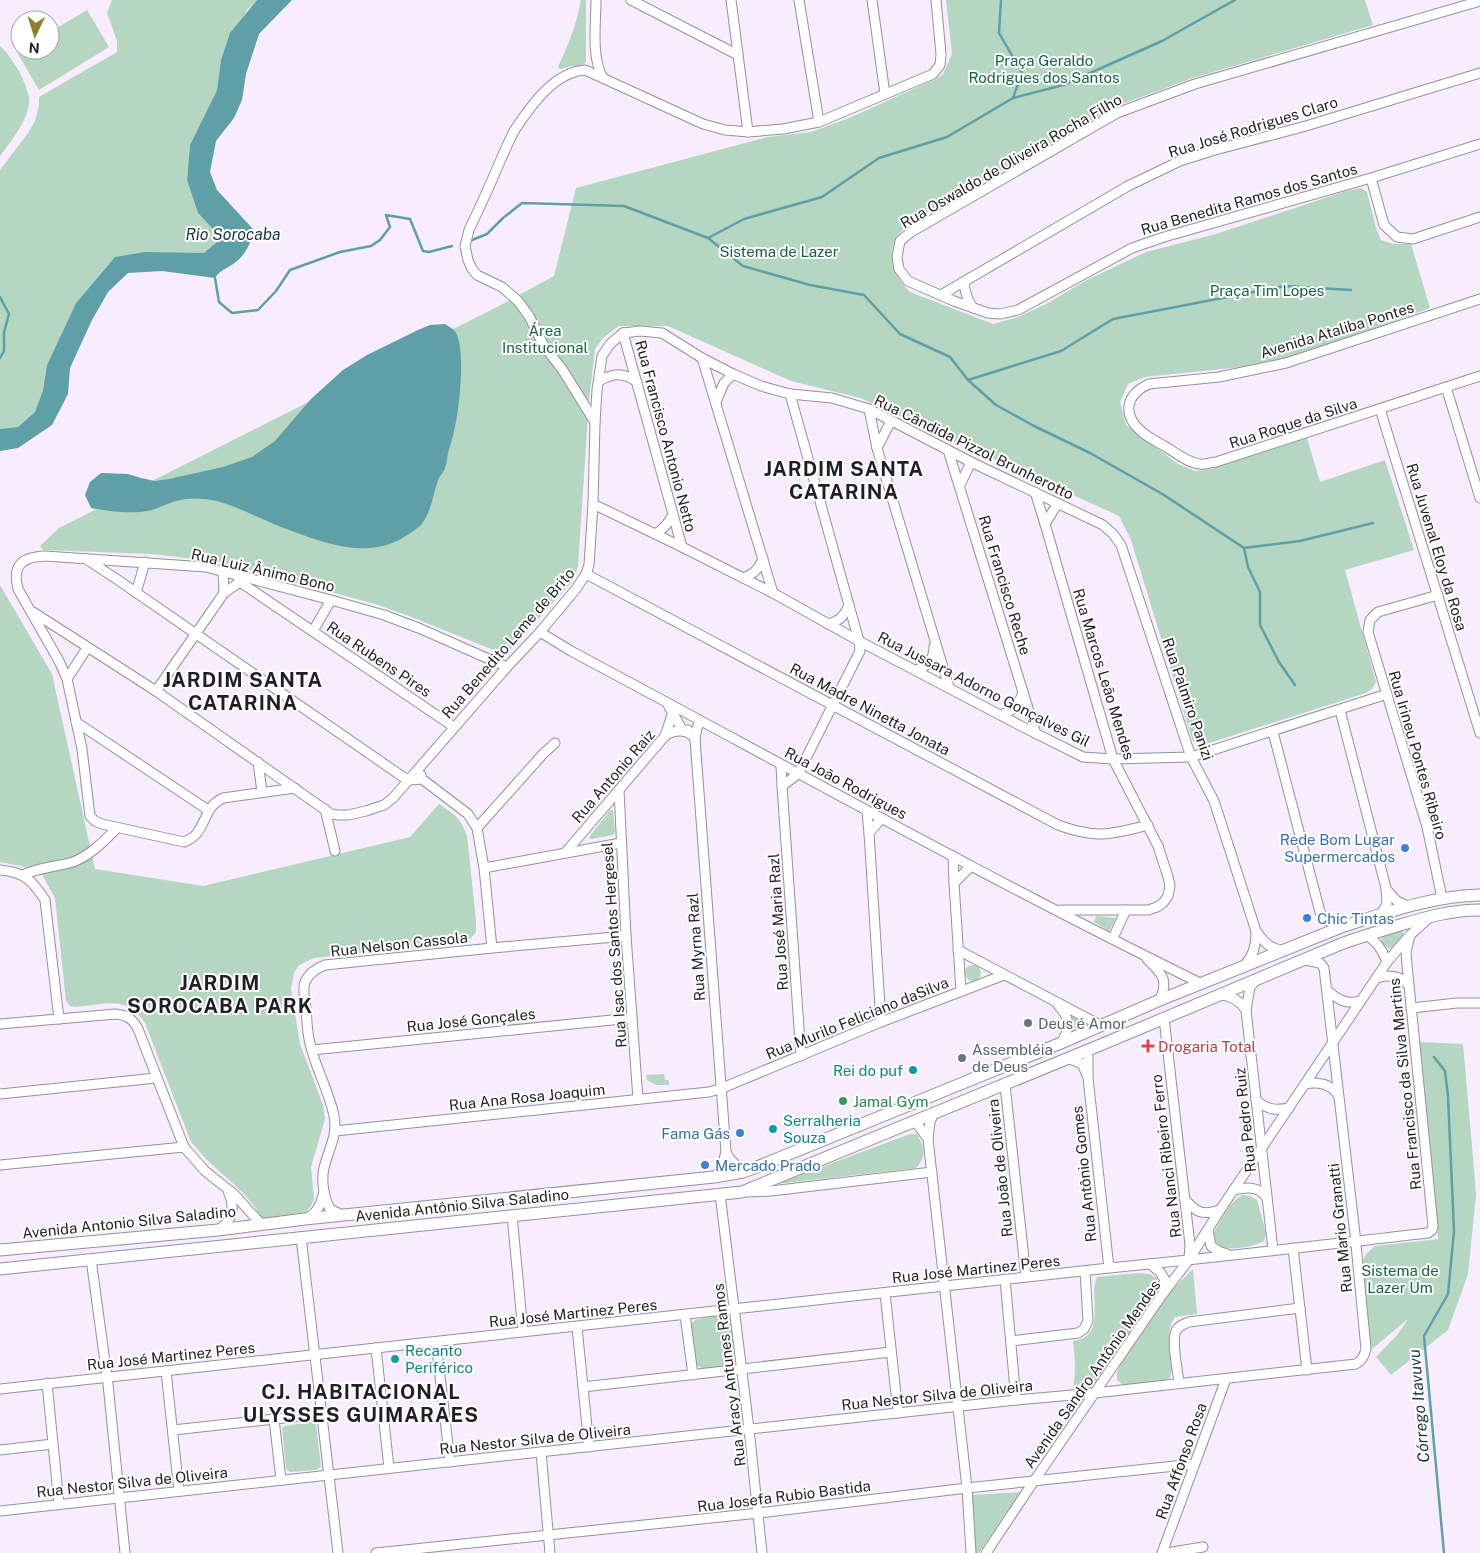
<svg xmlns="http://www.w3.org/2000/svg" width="1480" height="1553" viewBox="0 0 1480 1553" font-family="'Public Sans',sans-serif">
  <rect width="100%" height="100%" fill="#f7edfe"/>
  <g fill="#b5d6c1">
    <path d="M112 0H257L247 10 221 60 217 90 190 145 187 180 198 213 213 229 217 242 204 253H182L115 257 76 303 47 365 43 390 35 412 18 427 0 429V170L28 133 35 121 39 105V97L117 52V41L107 13Z"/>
    <path d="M581 0H586V62L581 66H571L560 69 558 67C568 45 577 24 581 0Z"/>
    <path d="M946 0H1365L1373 25 1193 78 1119 105 922 215C913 220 905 227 898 235 888 248 892 271 902 283 904 286 907 289 910 292L993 324 1018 317 1048 303 1085 281 1146 252 1216 234 1343 192 1361 188 1367 192 1376 228 1381 240 1393 244H1411L1430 308 1382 326 1285 358 1242 367 1145 377 1128 384 1120 402 1126 425 1178 464 1195 471 1211 469 1307 438 1320 482 1385 460 1414 550 1345 570 1376 682 1372 689 1366 693 1203 745C1197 745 1195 744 1192 739L1131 540 1119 516 860 398 791 381 668 326H619L603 338 595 349 589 400 578 566 576 573 571 583 510 650 501 653 409 616 375 604 220 562 152 554 43 550 40 546 59 528 497 307 554 276 576 188 768 137 811 132 849 118 938 78 943 74 952 54Z"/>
    <path d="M87 10 109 47 39 90 17 52 20 50H50V32Z"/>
    <path d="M0 46C8 53 13 62 19 71 23 79 27 88 29 97 32 115 10 143 0 156Z"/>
    <path d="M0 585 52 674 95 869 203 886 410 837 439 804C455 815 460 817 467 836L476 920V932L470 939 456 943 314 958 299 965 294 973 291 989 300 1044 323 1105 325 1119 311 1167 314 1199 311 1206 306 1212 263 1219 260 1218 256 1208 242 1192 206 1159 191 1142 145 1023C127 995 105 1004 76 1007L70 1006 66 1001 55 898 41 873 21 866 0 862Z"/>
    <path d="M610 810 613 811 615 832 613 835 591 839 589 838 590 836Z"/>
    <path d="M1096 916 1116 918 1109 931 1094 922Z"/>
    <path d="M1401 930 1404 934C1401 940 1395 947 1389 949L1382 943 1381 939 1384 935Z"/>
    <circle cx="973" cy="973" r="8"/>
    <path d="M1075 1014 1088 1023 1072 1029 1070 1019Z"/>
    <path d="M1420 1042 1463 1044 1475 1181 1476 1195 1468 1274 1448 1330 1391 1375 1376 1357 1398 1334 1408 1319 1372 1349 1370 1343 1363 1260 1367 1253 1375 1246 1438 1239Z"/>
    <path d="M664 1074 665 1080H669V1085H656L647 1080 646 1075Z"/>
    <path d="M910 1134H917C925 1149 927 1155 916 1168L776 1184Z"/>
    <path d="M1242 1195 1250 1196 1257 1200 1266 1233 1264 1241C1255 1246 1239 1249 1228 1248 1223 1248 1220 1246 1216 1244L1213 1237 1214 1232C1221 1220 1229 1202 1242 1195Z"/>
    <path d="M1193 1269 1197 1314 1175 1317C1161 1338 1177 1357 1170 1378L1161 1382 1124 1386 1117 1380V1372L1124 1358 1170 1292Z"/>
    <path d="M1139 1273 1149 1274 1157 1278C1157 1281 1158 1283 1158 1286 1158 1300 1107 1367 1097 1382L1091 1388H1073C1076 1373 1075 1357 1073 1341 1077 1340 1082 1339 1085 1337 1103 1327 1089 1293 1097 1277Z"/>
    <path d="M714 1316 728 1317 732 1323 734 1361 730 1366 703 1369 697 1365 694 1356 691 1324 695 1320Z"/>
    <path d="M311 1422 316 1424 321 1467 316 1470 290 1472 286 1469 282 1428 285 1426Z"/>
    <path d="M1020 1492 979 1553H974L972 1495Z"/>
  </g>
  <g fill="#5f9fa8">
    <path d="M257 0H292L259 34 246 74 242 100 234 118 216 141 210 172 217 190 253 229C253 239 246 254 237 261 230 268 220 269 215 278L162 271 128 273 108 292 92 320 70 368 68 394 52 425 18 448 0 451V429L18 427 35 412 43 390 47 365 76 303 115 257 145 252 204 253 217 242 213 229 198 213 187 180 190 145 217 90 221 60 230 33Z"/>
    <path d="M445 324C448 326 454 329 456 333 465 349 460 397 457 416 455 428 452 441 448 453 447 458 447 463 445 468 444 472 440 475 438 480 433 495 431 514 420 526 414 531 407 535 401 539 361 560 320 541 281 527 260 519 239 507 217 501 203 498 187 497 173 502 164 505 156 509 148 511 130 514 108 511 91 508L85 495 90 482 101 473 128 474 141 478 155 481 169 479 223 467 252 457 275 441 311 399 343 370 367 355 418 330 430 325Z"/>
  </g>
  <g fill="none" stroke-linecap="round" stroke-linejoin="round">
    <g stroke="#5f9fa8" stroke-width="2.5">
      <path d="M1001 0 999 33 1022 73 1013 98"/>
      <path d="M708 238 743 266 810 285 864 295 900 334 950 357 968 380 996 405 1034 426 1090 453 1164 495 1244 548 1300 541 1373 523"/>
      <path d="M472 240 487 234 503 218 522 203 624 206 708 238 744 219 822 197 879 158 947 137 1013 98 1063 85 1162 41 1235 0"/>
      <path d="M215 278 219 302 232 313 258 310 276 291 290 270 340 252 371 246 380 240 390 227 386 215 410 219 423 251 429 252 452 246"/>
      <path d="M0 297 9 314 4 332V351L0 358"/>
      <path d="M968 380 1061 351 1113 319 1285 286 1351 290"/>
      <path d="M1244 548 1248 567 1260 592V625L1279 662 1295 685"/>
      <path d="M1434 1057 1445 1071 1448 1096 1454 1231 1448 1294 1424 1336 1444 1553"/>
    </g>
    <defs>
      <g id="minor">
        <path d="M596 0C596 24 591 57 603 78"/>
        <path d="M631 0 738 55"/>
        <path d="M731 0 748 132"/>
        <path d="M799 0 819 122"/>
        <path d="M872 0 885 94"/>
        <path d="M1480 1 1195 84 1117 113 911 232 900 241 897 257 899 269 908 281 954 301 988 313 1000 314 1018 310 1132 248 1164 237 1371 178 1480 144"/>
        <path d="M1371 178 1384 225 1397 237 1413 239 1480 217"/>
        <path d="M964 282C965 292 967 300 973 308"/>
        <path d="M941 295 1128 186 1180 161 1215 150 1306 126 1480 73"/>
        <path d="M1480 299 1286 363 1219 377 1149 384C1125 395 1122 415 1142 432 1149 438 1158 442 1166 447 1176 453 1188 463 1200 464 1205 465 1211 462 1216 462L1480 376"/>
        <path d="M623 333 640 331 662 333 702 358 733 374 761 386 790 394 832 398 869 409 971 462 1103 525 1113 534 1121 545 1191 757 1214 801 1256 931C1264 942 1270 950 1285 950"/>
        <path d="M623 333 682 547"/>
        <path d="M702 358 773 593"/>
        <path d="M599 381C613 373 623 372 637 382"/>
        <path d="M1446 387 1480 498"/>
        <path d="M716 402 724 383 733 374"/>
        <path d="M869 409 877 448 949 687"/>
        <path d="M1380 409 1480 733"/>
        <path d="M595 422 562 369 544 346 529 316 518 301 502 287 477 275 472 269 468 260 465 246 469 230C480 207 491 183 501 159 506 149 510 137 516 128 532 104 555 72 585 70L703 124 725 130 748 132 783 129 819 122 933 74 940 65 941 54 936 0"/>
        <path d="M877 448 891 421"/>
        <path d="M948 450 1036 734"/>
        <path d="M960 485 971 462"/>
        <path d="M1035 492 1045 524 1113 759 1158 846 1168 877 1170 886 1168 896 1163 903 1157 907 1148 910H1061"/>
        <path d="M593 504 682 547 773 593 859 641 1023 727 1083 757 1113 759 1191 757 1387 694"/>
        <path d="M1045 524 1058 503"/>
        <path d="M655 534C664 529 669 523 673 514"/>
        <path d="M86 559 118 580 403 777 410 780 422 779"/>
        <path d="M223 572 224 593"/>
        <path d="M586 574 1058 825C1096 839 1110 835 1148 825"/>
        <path d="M237 575 240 582 454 727"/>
        <path d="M743 578C754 574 759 569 763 558"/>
        <path d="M136 593 145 562"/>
        <path d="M1438 595 1378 612 1370 620 1368 632 1427 827 1442 898"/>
        <path d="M33 612 156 691 331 814 339 815H348L366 811 384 805 393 798 507 667 540 632 576 589 586 574 589 565 593 504 595 423 597 390 602 356 610 344 623 333"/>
        <path d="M828 624C840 621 844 616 849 605"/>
        <path d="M313 631 331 600"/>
        <path d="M540 632 571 651C781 763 988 879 1202 984"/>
        <path d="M916 670C928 666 934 660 934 646"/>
        <path d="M67 679 87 648"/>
        <path d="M156 691 224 593 240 582"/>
        <path d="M667 703 683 731 688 730"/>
        <path d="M1340 710 1386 888 1387 904 1381 914"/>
        <path d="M1001 715C1013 711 1019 705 1023 692"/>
        <path d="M700 721 697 728 695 739 726 1152 721 1170 714 1177"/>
        <path d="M76 722 208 810"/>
        <path d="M1273 732 1320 912 1326 920 1344 926"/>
        <path d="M665 736 673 712"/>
        <path d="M258 762 262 792"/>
        <path d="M781 765 782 786 798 774 860 651 859 641 790 394"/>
        <path d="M421 775 422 779 468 814 477 828 484 868 492 948"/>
        <path d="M782 786 801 1056"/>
        <path d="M295 788 223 798C206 806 207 820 197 833 194 838 188 840 184 842L102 824 95 821 90 816 82 749 67 679 59 661 18 589C12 565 22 557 45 556L206 567 331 600 384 615 421 629 507 667"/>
        <path d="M619 790 626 936 638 1099"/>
        <path d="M325 809 335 851"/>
        <path d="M867 811 869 833 882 818"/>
        <path d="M477 828 543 754 555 743"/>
        <path d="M869 833 881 1022"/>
        <path d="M565 853 665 736C675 729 688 729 695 739"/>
        <path d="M953 856 954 883 971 866"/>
        <path d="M484 868 621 843"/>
        <path d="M0 870C24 872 32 880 45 900L59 1019"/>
        <path d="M23 875C40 867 56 867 73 862 91 855 104 841 117 828"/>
        <path d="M954 883 961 991"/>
        <path d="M1386 889 1397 901 1407 906"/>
        <path d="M1367 935C1377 943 1382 949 1387 962"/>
        <path d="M1113 938 1126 910"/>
        <path d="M958 950 1100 1025"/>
        <path d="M1147 959C1162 974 1169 979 1160 1000"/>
        <path d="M1245 965C1254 954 1256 945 1256 931"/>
        <path d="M1377 978C1387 974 1403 976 1409 986"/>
        <path d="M1255 981 1250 987 1246 1010 1273 1250"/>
        <path d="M1327 990C1337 999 1346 1005 1360 1001"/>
        <path d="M1221 995C1233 996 1240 1001 1246 1010"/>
        <path d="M1058 1005C1070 1018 1071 1028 1061 1043"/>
        <path d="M1411 1008 1457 1003H1480"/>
        <path d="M1164 1018 1190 1245 1189 1258"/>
        <path d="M0 1024 116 1014C127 1015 133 1019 138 1029L184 1147 205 1171 234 1194 261 1224"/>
        <path d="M312 1050 632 1018"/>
        <path d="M1085 1052 1088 1057V1078L1109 1268"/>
        <path d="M1068 1058 1082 1064 1087 1075"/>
        <path d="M1305 1084C1318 1081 1331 1084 1338 1095"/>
        <path d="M1005 1085 1026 1277"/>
        <path d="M0 1094 156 1078"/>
        <path d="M1256 1100C1266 1109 1275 1111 1289 1108"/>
        <path d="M933 1115 930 1122 928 1139 967 1488 971 1553"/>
        <path d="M915 1121 928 1139"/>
        <path d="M335 1131 709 1092 720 1089 881 1022 1004 975"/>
        <path d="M726 1152 730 1159 743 1172"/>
        <path d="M0 1165 184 1147"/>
        <path d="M1234 1190C1247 1187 1259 1186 1267 1198"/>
        <path d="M747 1192 771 1191 932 1172"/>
        <path d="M720 1194 749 1429 762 1553"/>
        <path d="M1184 1198C1195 1212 1202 1216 1220 1210"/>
        <path d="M342 1215 330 1209C324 1198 321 1181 324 1168 328 1150 338 1136 334 1116 329 1090 314 1066 309 1039 307 1029 307 1019 306 1009 305 1000 302 990 305 982 309 973 317 968 325 965L492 948 626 936"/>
        <path d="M512 1215 523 1332"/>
        <path d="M307 1218C318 1213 321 1203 324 1192"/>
        <path d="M219 1229C234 1220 235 1206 228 1191"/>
        <path d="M1208 1230 1211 1246 1218 1251 1227 1254"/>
        <path d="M301 1237 338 1553"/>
        <path d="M1293 1248 1307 1370"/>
        <path d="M91 1259 108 1384 125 1553"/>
        <path d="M1150 1264 1160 1272 1165 1280 1163 1292"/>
        <path d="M1005 1279 1016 1400"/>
        <path d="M885 1293 898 1413"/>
        <path d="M685 1315 693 1375"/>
        <path d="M577 1327 589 1447"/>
        <path d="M1011 1341 1078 1333 1084 1329 1088 1321 1085 1271"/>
        <path d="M436 1342 450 1462"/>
        <path d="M376 1348 389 1468"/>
        <path d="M166 1371 179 1491"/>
        <path d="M47 1383 59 1504"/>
        <path d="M1179 1383C1178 1371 1171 1342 1176 1331 1178 1326 1184 1324 1189 1322L1300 1308"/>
        <path d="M583 1387 891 1352"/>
        <path d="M0 1389 1109 1268C1215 1258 1322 1245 1428 1233L1432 1230 1433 1226 1407 965 1406 952 1410 936"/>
        <path d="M274 1419 281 1480"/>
        <path d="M173 1430 322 1414"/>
        <path d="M0 1450 53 1444"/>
        <path d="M541 1452 550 1553"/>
        <path d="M0 1511 1016 1400 1095 1393 1356 1364C1362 1360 1364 1357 1366 1349L1355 1234 1324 968 1320 963 1305 960"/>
        <path d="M376 1553 759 1513 967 1488 1194 1464"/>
        <path d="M986 1553 1034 1481 1162 1295 1188 1261 1220 1210 1387 962 1409 936 1429 918"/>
        <path d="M1162 1553 1226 1379"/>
        <path d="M1166 1553 1203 1547"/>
      </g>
      <g id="major">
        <path d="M0 1250 218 1230 305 1219 714 1177 743 1172 757 1167 1061 1043 1160 1000 1344 926C1389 912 1433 896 1480 895"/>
        <path d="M0 1269 742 1192 1098 1046 1341 944C1360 937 1380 931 1400 925 1427 917 1452 910 1480 910"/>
      </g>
    </defs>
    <use href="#minor" stroke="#978f9e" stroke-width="11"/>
    <use href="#major" stroke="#978f9e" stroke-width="13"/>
    <use href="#minor" stroke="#fff" stroke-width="9"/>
    <use href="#major" stroke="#fff" stroke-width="11"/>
  </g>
  <g fill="#3f7fe0" stroke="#fff" stroke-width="2">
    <circle cx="1405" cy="848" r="5"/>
    <circle cx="1307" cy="918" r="5"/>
    <circle cx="740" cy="1133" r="5"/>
    <circle cx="705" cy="1165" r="5"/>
  </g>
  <g fill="#6b7280" stroke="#fff" stroke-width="2">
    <circle cx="1028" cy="1023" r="5"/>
    <circle cx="962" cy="1058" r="5"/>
  </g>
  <path fill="#e0444e" stroke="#fff" stroke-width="2" d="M1145.5 1038.5h5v5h5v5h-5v5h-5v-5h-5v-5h5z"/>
  <g fill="#0f9aa8" stroke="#fff" stroke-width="2">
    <circle cx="913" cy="1070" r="5"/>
    <circle cx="773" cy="1129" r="5"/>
    <circle cx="395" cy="1359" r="5"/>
  </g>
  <circle fill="#2e9e5b" stroke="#fff" stroke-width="2" cx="843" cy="1101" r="5"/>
  <g text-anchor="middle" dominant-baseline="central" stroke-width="4" stroke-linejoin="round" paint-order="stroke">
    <g font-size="15" fill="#13643f" stroke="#fff">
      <text x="1044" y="60">Praça Geraldo<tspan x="1044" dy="17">Rodrigues dos Santos</tspan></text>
      <text x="779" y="251">Sistema de Lazer</text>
      <text x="1267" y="290">Praça Tim Lopes</text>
      <text x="545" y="330">Área<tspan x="545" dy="17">Institucional</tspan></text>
      <text x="1400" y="1270">Sistema de<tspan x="1400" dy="17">Lazer Um</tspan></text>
    </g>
    <g font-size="15" fill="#221f24" stroke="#fff">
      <text transform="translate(1253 127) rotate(-17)">Rua José Rodrigues Claro</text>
      <text transform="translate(1011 161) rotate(-30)">Rua Oswaldo de Oliveira Rocha Filho</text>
      <text transform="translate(1249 199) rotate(-16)">Rua Benedita Ramos dos Santos</text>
      <text transform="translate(1337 330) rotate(-17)">Avenida Ataliba Pontes</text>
      <text transform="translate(1293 423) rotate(-18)">Rua Roque da Silva</text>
      <text transform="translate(666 436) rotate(75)">Rua Francisco Antonio Netto</text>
      <text transform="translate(974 447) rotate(26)">Rua Cândida Pizzol Brunherotto</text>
      <text transform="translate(1437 547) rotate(73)">Rua Juvenal Eloy da Rosa</text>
      <text transform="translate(263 570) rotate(13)">Rua Luiz Ânimo Bono</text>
      <text transform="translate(1005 585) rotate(73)">Rua Francisco Reche</text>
      <text transform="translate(508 643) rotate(-49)">Rua Benedito Leme de Brito</text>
      <text transform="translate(379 659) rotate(34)">Rua Rubens Pires</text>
      <text transform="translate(1104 674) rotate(73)">Rua Marcos Leão Mendes</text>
      <text transform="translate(984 689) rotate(27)">Rua Jussara Adorno Gonçalves Gil</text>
      <text transform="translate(1188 699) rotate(71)">Rua Palmiro Panizi</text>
      <text transform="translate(870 709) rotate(28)">Rua Madre Ninetta Jonata</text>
      <text transform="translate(1418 755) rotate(74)">Rua Irineu Pontes Ribeiro</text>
      <text transform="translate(613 776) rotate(-49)">Rua Antonio Raiz</text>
      <text transform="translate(846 783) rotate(28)">Rua João Rodrigues</text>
      <text transform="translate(778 922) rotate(-94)">Rua José Maria Razl</text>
      <text transform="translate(399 944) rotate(-6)">Rua Nelson Cassola</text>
      <text transform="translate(614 945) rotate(-94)">Rua Isac dos Santos Hergesel</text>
      <text transform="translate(696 947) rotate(-94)">Rua Myrna Razl</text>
      <text transform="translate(857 1018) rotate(-22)">Rua Murilo Feliciano daSilva</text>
      <text transform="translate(471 1020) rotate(-6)">Rua José Gonçales</text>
      <text transform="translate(1405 1084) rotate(-96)">Rua Francisco da Silva Martins</text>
      <text transform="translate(527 1097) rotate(-6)">Rua Ana Rosa Joaquim</text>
      <text transform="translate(1245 1120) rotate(-96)">Rua Pedro Ruiz</text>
      <text transform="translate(1166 1156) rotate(-97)">Rua Nanci Ribeiro Ferro</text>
      <text transform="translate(1000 1168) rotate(-96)">Rua João de Oliveira</text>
      <text transform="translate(1084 1174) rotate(-96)">Rua Antônio Gomes</text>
      <text transform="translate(462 1205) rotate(-6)">Avenida Antônio Silva Saladino</text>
      <text transform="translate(129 1222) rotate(-6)">Avenida Antonio Silva Saladino</text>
      <text transform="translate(1340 1228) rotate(-96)">Rua Mario Granatti</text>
      <text transform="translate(976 1269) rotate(-6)">Rua José Martinez Peres</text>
      <text transform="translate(573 1313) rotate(-6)">Rua José Martinez Peres</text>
      <text transform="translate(171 1356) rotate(-6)">Rua José Martinez Peres</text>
      <text transform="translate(1092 1374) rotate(-55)">Avenida Sandro Antônio Mendes</text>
      <text transform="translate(729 1375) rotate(-97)">Rua Aracy Antunes Ramos</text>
      <text transform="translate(937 1395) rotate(-6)">Rua Nestor Silva de Oliveira</text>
      <text transform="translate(535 1439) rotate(-6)">Rua Nestor Silva de Oliveira</text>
      <text transform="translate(1181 1461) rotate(-70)">Rua Affonso Rosa</text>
      <text transform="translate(132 1482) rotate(-6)">Rua Nestor Silva de Oliveira</text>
      <text transform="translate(784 1496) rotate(-7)">Rua Josefa Rubio Bastida</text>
    </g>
    <g font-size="15" fill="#366cbe" stroke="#fff" text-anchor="end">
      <text x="1395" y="839">Rede Bom Lugar<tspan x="1395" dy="17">Supermercados</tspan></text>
      <text x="1317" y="918" text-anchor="start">Chic Tintas</text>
      <text x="730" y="1133">Fama Gás</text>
      <text x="715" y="1165" text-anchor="start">Mercado Prado</text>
    </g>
    <g font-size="15" fill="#5b616d" stroke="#fff" text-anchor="start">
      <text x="1038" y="1023">Deus é Amor</text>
      <text x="972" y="1049">Assembléia<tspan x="972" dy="17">de Deus</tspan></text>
    </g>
    <g font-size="15" fill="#be3a42" stroke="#fff" text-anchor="start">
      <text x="1158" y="1046">Drogaria Total</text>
    </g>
    <g font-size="15" fill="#0d838f" stroke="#fff" text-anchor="start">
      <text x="903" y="1070" text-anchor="end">Rei do puf</text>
      <text x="783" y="1120">Serralheria<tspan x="783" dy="17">Souza</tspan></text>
      <text x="405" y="1350">Recanto<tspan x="405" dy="17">Periférico</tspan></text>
    </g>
    <g font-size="15" fill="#27864d" stroke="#fff" text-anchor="start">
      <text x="853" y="1101">Jamal Gym</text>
    </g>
    <g font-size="16" font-style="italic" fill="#16363b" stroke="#fff">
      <text x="233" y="234">Rio Sorocaba</text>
      <text transform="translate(1419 1406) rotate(-95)">Córrego Itavuvu</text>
    </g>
    <g font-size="20" font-weight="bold" letter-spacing="1" fill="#221f24" stroke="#fff">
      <text x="844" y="469">JARDIM SANTA<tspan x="844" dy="23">CATARINA</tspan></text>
      <text x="243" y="680">JARDIM SANTA<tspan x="243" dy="23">CATARINA</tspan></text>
      <text x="220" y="983">JARDIM<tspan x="220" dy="23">SOROCABA PARK</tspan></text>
      <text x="361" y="1392">CJ. HABITACIONAL<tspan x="361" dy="23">ULYSSES GUIMARÃES</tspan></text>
    </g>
  </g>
  <g transform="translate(35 35) rotate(184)"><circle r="24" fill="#ffffff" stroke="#a7a5a7"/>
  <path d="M0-4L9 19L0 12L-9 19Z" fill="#8d8028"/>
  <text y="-8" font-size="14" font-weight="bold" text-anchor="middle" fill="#221f24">N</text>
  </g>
</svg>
